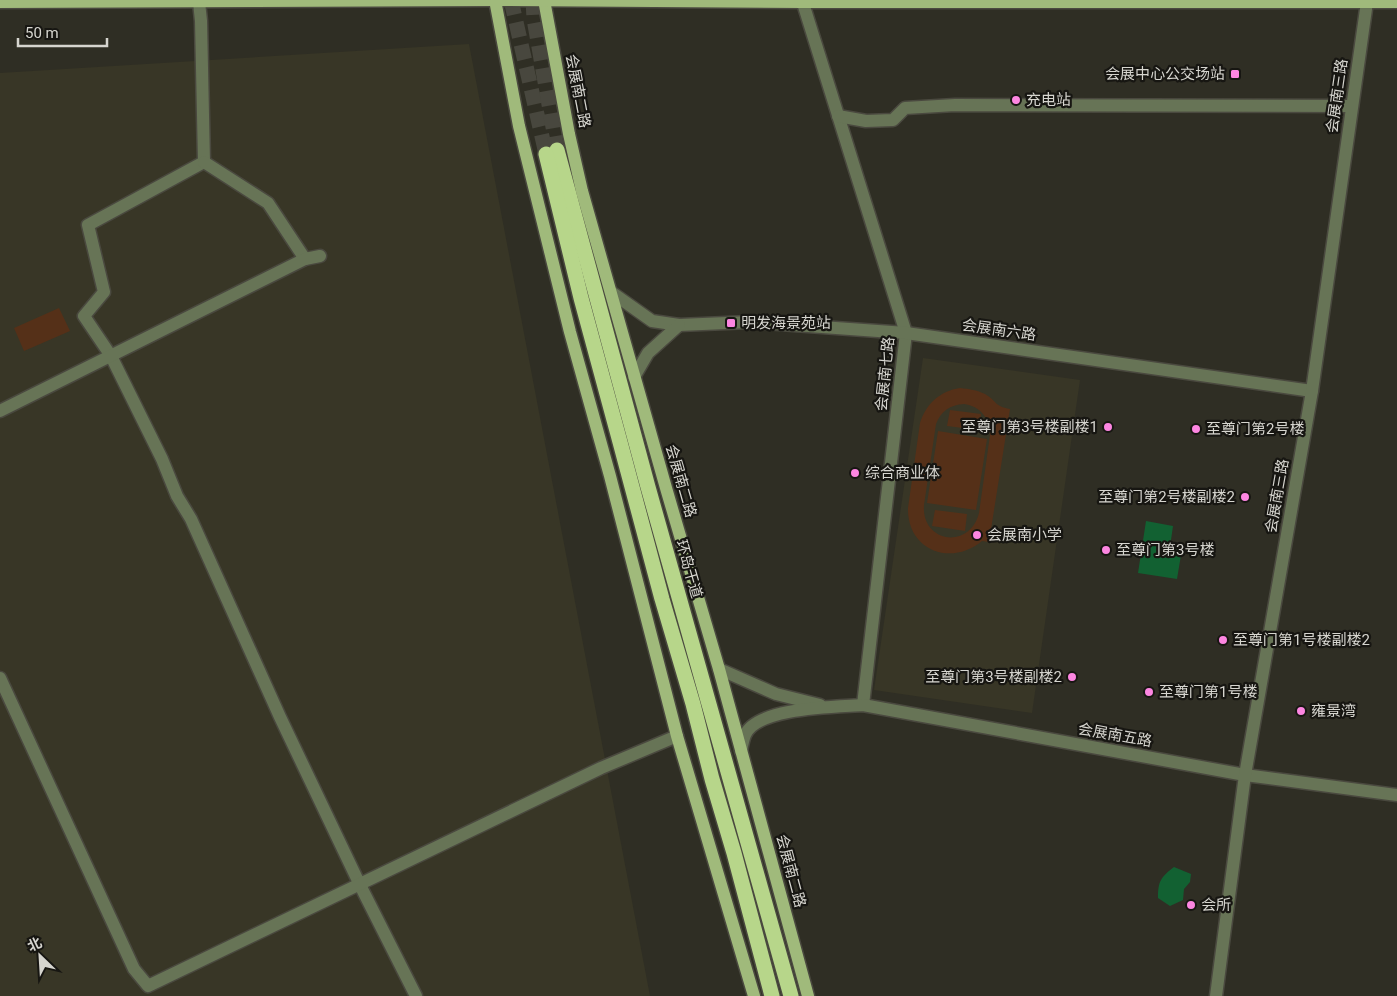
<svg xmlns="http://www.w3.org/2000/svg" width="1397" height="996" viewBox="0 0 1397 996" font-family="Roboto,'Noto Sans SC',sans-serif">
  <rect width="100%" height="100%" fill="#2f2e24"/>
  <g fill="#383626">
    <path d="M469 44 650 996H0V73Z"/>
    <path d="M923 358 1080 380 1032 713 874 690Z"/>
  </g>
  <g fill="#553018" fill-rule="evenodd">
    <path d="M59 308 70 331 24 351 14 328Z"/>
    <path d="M960 388C969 389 977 390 985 394 998 402 994 406 1010 409L989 542 982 541C951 567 907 550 908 508L920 423C926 404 940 391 960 388ZM964 404C980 406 990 418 990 435L979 513C970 550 921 543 924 505L936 424C941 411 950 405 964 404Z"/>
    <path d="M950 410 981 414 979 430 947 426Z"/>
    <path d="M938 431 987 439 976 510 927 503Z"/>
    <path d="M935 510 967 514 965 531 932 526Z"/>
  </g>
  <g fill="#126132">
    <path d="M1146 521 1173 526 1170 547 1182 549 1177 579 1138 573Z"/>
    <path d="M1174 867 1191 874 1190 882 1184 889 1183 900 1170 906 1158 898C1158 881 1161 877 1174 867Z"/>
  </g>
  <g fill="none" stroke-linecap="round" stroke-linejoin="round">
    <g stroke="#48473e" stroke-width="15" stroke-dasharray="15 8" stroke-linecap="butt">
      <path d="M511 0 546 154"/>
      <path d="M533 0 534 19 557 150"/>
    </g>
    <defs>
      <g id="minor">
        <path d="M802 0 906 333 863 705"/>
        <path d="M199 2 201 21 204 162 88 225 104 292 84 316 111 356 162 459 177 496 191 519 280 717 360 885 416 996"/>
        <path d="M838 116 866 121 893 120 905 108 955 105 1352 106"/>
        <path d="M204 162 268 203 305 259"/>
        <path d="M611 292 652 321 679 325 750 322 906 333 1312 391"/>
        <path d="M634 377 648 353 679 325"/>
        <path d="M0 411 305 259 320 256"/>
        <path d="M719 669 776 694 820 705"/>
        <path d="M0 678 134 969 148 986 601 768 677 736"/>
        <path d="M741 751C742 746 743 740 745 735 757 707 836 707 863 705L1245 775 1397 795"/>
        <path d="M1216 996 1245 775 1312 391 1367 2"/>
      </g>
      <g id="major">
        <path d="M495 0 519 126 570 332 610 476 677 736 754 996"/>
        <path d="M544 0 569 134 582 191 666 488 719 669 808 996"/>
        <path d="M0 2 495 0 803 2H1397"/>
      </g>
      <g id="highway">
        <path d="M557 150 648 487 791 996"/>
        <path d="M546 154 581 298 620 442 662 599 693 704 712 779 734 853 772 996"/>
      </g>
    </defs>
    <use href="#minor" stroke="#4a493f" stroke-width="15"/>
    <use href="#major" stroke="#4a493f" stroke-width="15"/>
    <use href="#highway" stroke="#4a493f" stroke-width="18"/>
    <use href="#minor" stroke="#677456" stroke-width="12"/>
    <use href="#major" stroke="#a0ba7b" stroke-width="12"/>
    <use href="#highway" stroke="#b7d68a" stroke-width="15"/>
  </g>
  <g fill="#fd86e1" stroke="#171612" stroke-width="2">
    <rect x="1230" y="69" width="10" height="10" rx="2.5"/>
    <circle cx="1016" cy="100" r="5"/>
    <rect x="726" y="318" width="10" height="10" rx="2.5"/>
    <circle cx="1108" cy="427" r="5"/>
    <circle cx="1196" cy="429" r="5"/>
    <circle cx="855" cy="473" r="5"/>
    <circle cx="1245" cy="497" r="5"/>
    <circle cx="977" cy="535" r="5"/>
    <circle cx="1106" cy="550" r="5"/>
    <circle cx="1223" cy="640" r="5"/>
    <circle cx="1072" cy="677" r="5"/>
    <circle cx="1149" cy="692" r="5"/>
    <circle cx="1301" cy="711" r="5"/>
    <circle cx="1191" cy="905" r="5"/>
  </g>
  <g text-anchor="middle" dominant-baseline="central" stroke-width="4.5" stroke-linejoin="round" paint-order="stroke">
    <g font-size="15" fill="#d6d5cf" stroke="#171612" text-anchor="start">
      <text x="1225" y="74" text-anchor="end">会展中心公交场站</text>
      <text x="1026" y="100">充电站</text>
      <text x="741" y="323">明发海景苑站</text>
      <text x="1098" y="427" text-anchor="end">至尊门第3号楼副楼1</text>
      <text x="1206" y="429">至尊门第2号楼</text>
      <text x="865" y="473">综合商业体</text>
      <text x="1235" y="497" text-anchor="end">至尊门第2号楼副楼2</text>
      <text x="987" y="535">会展南小学</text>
      <text x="1116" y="550">至尊门第3号楼</text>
      <text x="1233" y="640">至尊门第1号楼副楼2</text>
      <text x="1062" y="677" text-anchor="end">至尊门第3号楼副楼2</text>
      <text x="1159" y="692">至尊门第1号楼</text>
      <text x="1311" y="711">雍景湾</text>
      <text x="1201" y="905">会所</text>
    </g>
    <g font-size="15" fill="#d6d5cf" stroke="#171612">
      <text transform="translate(578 91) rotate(79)">会展南二路</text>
      <text transform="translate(1337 96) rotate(-82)">会展南三路</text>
      <text transform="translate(999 330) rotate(8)">会展南六路</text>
      <text transform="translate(885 374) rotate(-84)">会展南七路</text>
      <text transform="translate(681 481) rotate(74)">会展南二路</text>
      <text transform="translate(1277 496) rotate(-80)">会展南三路</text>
      <text transform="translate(689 569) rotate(74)">环岛干道</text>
      <text transform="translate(1115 735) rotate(10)">会展南五路</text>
      <text transform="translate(791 871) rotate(75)">会展南二路</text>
    </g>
  </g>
  <g transform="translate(40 956) rotate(335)" stroke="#171612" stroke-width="4" paint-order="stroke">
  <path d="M0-4L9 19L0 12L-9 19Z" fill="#d6d5cf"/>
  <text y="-8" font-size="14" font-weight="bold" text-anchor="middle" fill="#d6d5cf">北</text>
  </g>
  <path d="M18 38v8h89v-8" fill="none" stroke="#d6d5cf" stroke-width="2.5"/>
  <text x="25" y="38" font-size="15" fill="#d6d5cf" stroke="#171612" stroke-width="4" paint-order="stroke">50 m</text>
</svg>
